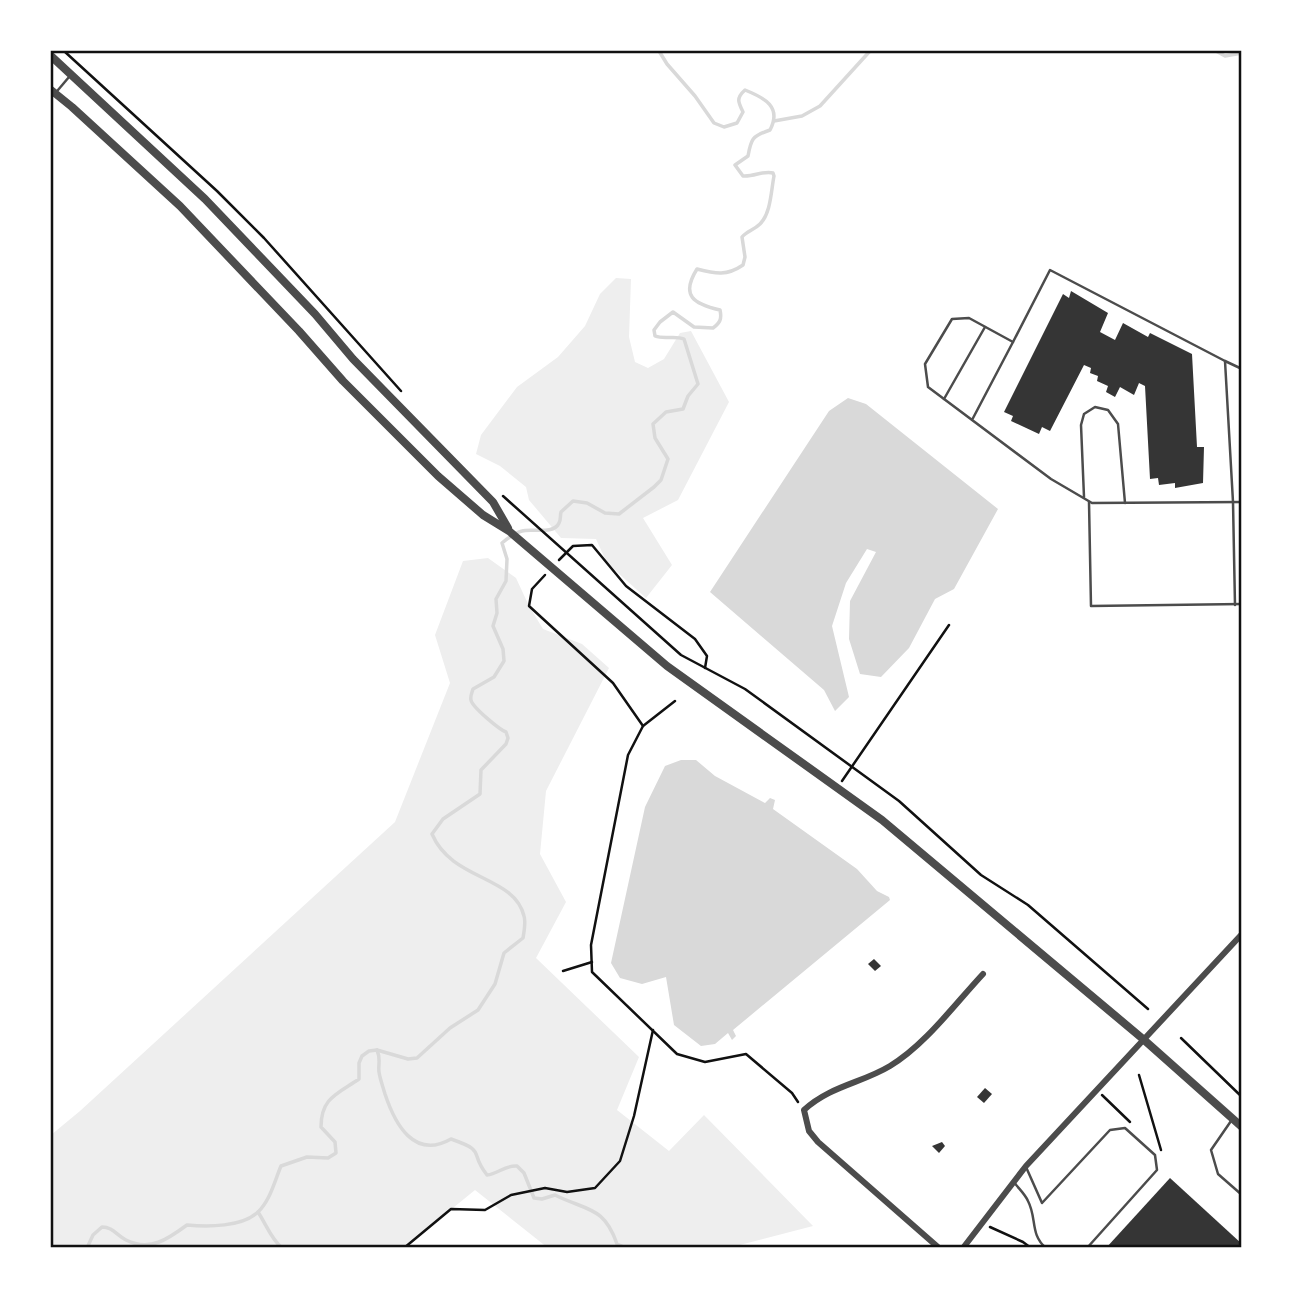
<svg xmlns="http://www.w3.org/2000/svg" width="1293" height="1299" viewBox="0 0 1293 1299" font-family="Signika,sans-serif">
  <rect width="100%" height="100%" fill="#fff"/>
  <g fill="#eee">
    <path d="M616 278 631 279 629 337 635 362 648 368 664 359 680 333 691 331 729 402 678 500 643 518 672 565 646 598 607 563 596 539 561 538 529 500 526 487 500 466 476 454 481 435 517 387 558 357 585 326 600 294Z"/>
    <path d="M488 558 516 578 529 606 543 629 582 644 609 668 546 791 540 854 566 902 536 958 639 1057 617 1110 669 1151 704 1115 813 1226 728 1248H548L475 1190 404 1248H51V1135L80 1111 395 822 450 683 435 635 463 561Z"/>
  </g>
  <g fill="#d9d9d9">
    <path d="M848 398 866 404 998 509 954 589 935 599 909 648 881 677 860 674 849 639 850 601 876 552 867 549 846 583 832 626 849 697 835 711 824 690 710 592 829 411Z"/>
    <path d="M681 760H696L715 776 765 803 770 798 775 800 773 809 857 869 877 891 889 897 890 900 733 1030 736 1036 732 1040 728 1033 715 1044 701 1046 674 1025 666 977 642 984 620 978 611 963 645 807 665 766Z"/>
  </g>
  <g fill="none" stroke-linecap="round" stroke-linejoin="round">
    <g stroke="#d9d9d9" stroke-width="3.5">
      <path d="M1216 51 1225 56 1242 53"/>
      <path d="M774 121 802 116 820 106 870 51"/>
      <path d="M377 1050C381 1059 378 1064 379 1072 380 1079 383 1087 385 1094 395 1124 414 1160 451 1139 488 1152 468 1151 487 1175 498 1174 505 1165 517 1166L524 1173 534 1198 542 1199 555 1195C587 1211 604 1206 617 1244L626 1248"/>
      <path d="M258 1212C266 1224 271 1239 282 1248"/>
      <path d="M87 1248 93 1235 102 1227C113 1227 116 1235 126 1240 150 1252 168 1239 187 1225 208 1227 242 1227 258 1212 270 1201 275 1180 281 1166L307 1157 328 1158 336 1153 335 1142 321 1127C321 1098 337 1094 359 1079V1063L362 1056 369 1051 377 1050 408 1059 417 1058 450 1028 478 1010 495 984 504 953 523 938C524 932 526 922 524 916 514 875 452 881 432 834L443 819 480 794 481 770 506 744 508 738 506 732C500 730 472 707 471 700 470 696 472 693 473 689L494 677 504 661 503 649 493 626 497 613 496 599 506 581 507 559 502 543C508 538 514 533 522 531 531 528 554 535 559 523 561 520 560 516 561 512L573 501 587 503 605 513 619 514 654 487 661 480 668 459 655 438 653 424 666 412 683 409 688 396 698 384 684 339C674 335 665 340 655 336L654 330 660 322 673 312 694 327 713 328C720 323 722 319 720 310 694 304 680 296 697 269 716 274 727 276 743 265L745 257 742 237C747 231 754 230 760 224 771 213 771 191 774 176L773 173C764 170 754 177 743 176L735 165 748 156C751 139 752 136 770 130 782 107 765 98 745 90 736 98 738 102 743 112L737 123 724 127 714 123 695 96 667 64 659 51"/>
    </g>
  </g>
  <g fill="#353535">
    <path d="M1071 291 1108 313 1100 332 1115 340 1123 323 1148 337 1150 333 1192 354 1197 447H1204L1203 483 1175 488V483L1159 485 1158 478 1150 479 1145 386 1139 383 1134 395 1120 387 1115 397 1106 392 1108 386 1097 381 1098 376 1090 373 1091 368 1084 365 1050 431 1042 427 1039 434 1011 421 1013 416 1004 412 1063 294 1069 298Z"/>
    <path d="M874 959 881 966 875 971 868 964Z"/>
    <path d="M985 1088 992 1094 984 1103 977 1097Z"/>
    <path d="M942 1142 945 1146 939 1153 932 1146Z"/>
    <path d="M1170 1178 1242 1244V1248H1106Z"/>
  </g>
  <g fill="none" stroke-linecap="round" stroke-linejoin="round">
    <g stroke="#111" stroke-width="2.5">
      <path d="M64 51 217 191 264 238 401 391"/>
      <path d="M503 496 681 655 745 689 899 801 981 875 1028 905 1148 1009"/>
      <path d="M559 560 573 546 592 545 626 586 695 639 707 656 705 668"/>
      <path d="M545 575 532 589 529 606 613 683 643 726"/>
      <path d="M675 701 643 726 628 755 591 945 592 972 677 1054 705 1062 746 1054 792 1093 798 1102"/>
      <path d="M842 781 949 625"/>
      <path d="M563 971 592 962"/>
      <path d="M1181 1038 1242 1097"/>
      <path d="M1139 1075 1161 1150"/>
      <path d="M1102 1095 1130 1122"/>
      <path d="M990 1227 1023 1242 1031 1248"/>
      <path d="M404 1248 451 1209 485 1210 511 1195 545 1188 567 1192 595 1188 620 1161 634 1116 653 1030"/>
    </g>
    <g stroke="#4c4c4c" stroke-width="2.5">
      <path d="M58 90 69 77"/>
      <path d="M1013 342 1050 270 1225 361"/>
      <path d="M944 399 985 327"/>
      <path d="M972 420 1013 342 969 318 952 319 925 364 928 387 1051 479 1092 503 1242 502"/>
      <path d="M1084 497 1081 425 1084 414 1095 407 1108 410 1118 424 1125 503"/>
      <path d="M1089 502 1091 606 1242 604"/>
      <path d="M1235 605 1233 502 1225 361 1242 369"/>
      <path d="M1231 1121 1211 1150 1218 1174 1242 1195"/>
      <path d="M1026 1167 1042 1203 1110 1130 1125 1128 1155 1155 1157 1170 1087 1248"/>
      <path d="M1014 1182C1018 1188 1025 1194 1028 1201 1037 1218 1030 1235 1046 1248"/>
    </g>
    <g stroke="#4c4c4c" stroke-width="6">
      <path d="M939 1248 818 1142 809 1131 804 1110C830 1086 862 1083 890 1066 925 1045 955 1004 983 974"/>
      <path d="M963 1248 1026 1166 1242 934"/>
    </g>
    <g stroke="#4c4c4c" stroke-width="8">
      <path d="M51 56 205 199 315 314 353 359 493 502 508 528"/>
      <path d="M51 90 72 107 180 206 299 331 343 381 438 476 483 515 509 531 667 666 882 820 1143 1039 1242 1127"/>
    </g>
  </g>
  <rect width="1293" height="1299" fill="none" stroke="#ffffff" stroke-width="105"/>
  <rect x="52" y="52" width="1188" height="1194" fill="none" stroke="#111" stroke-width="2.5"/>
</svg>
